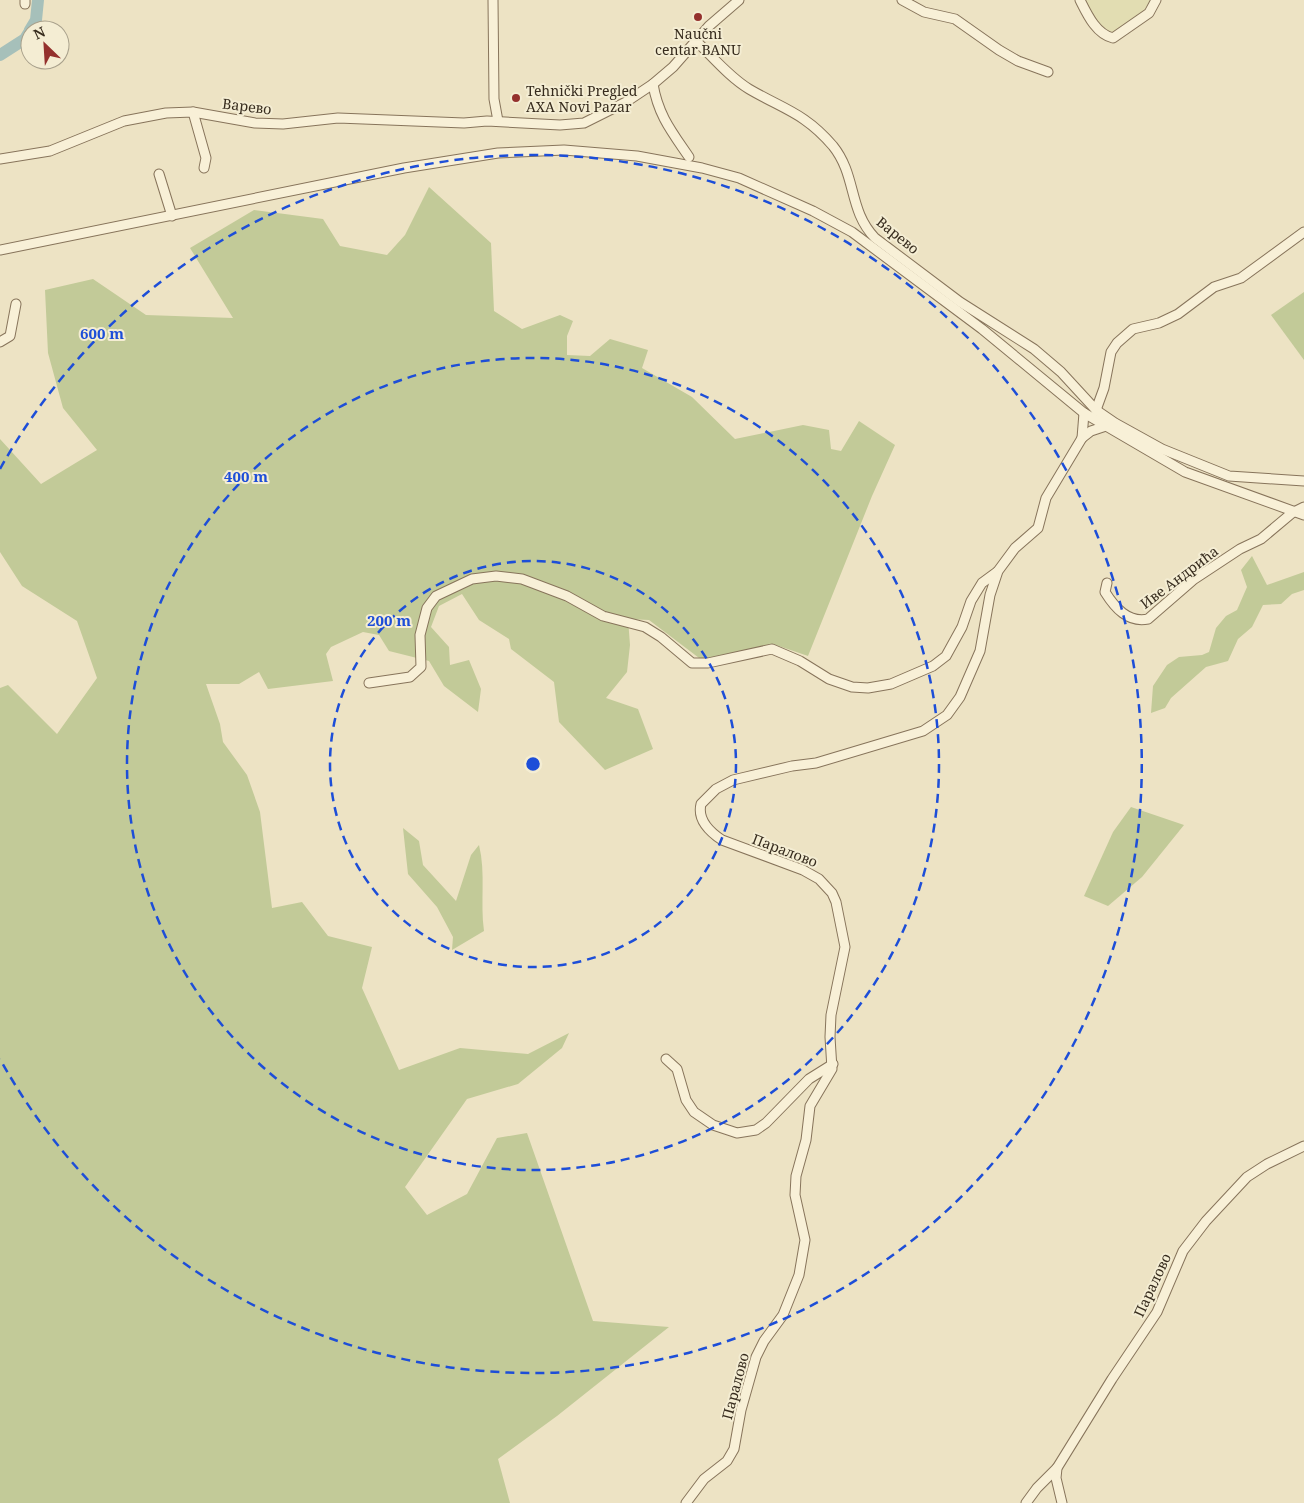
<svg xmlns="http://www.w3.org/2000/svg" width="1304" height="1503" viewBox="0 0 1304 1503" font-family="'Noto Serif',serif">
  <rect width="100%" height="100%" fill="#ede3c4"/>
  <path fill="#e2ddb2" d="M1082 0H1151L1146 12 1120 34H1110L1089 16Z"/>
  <g fill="#c2ca98">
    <path d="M429 187 491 243 494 311 522 329 560 315 573 321 567 336V355L590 356 610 339 648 350 642 368 692 397 735 439 803 425 829 430 831 449 841 451 859 421 895 445 872 496 808 656 773 644 742 651 707 664 649 620 628 619 630 645 627 672 606 698 638 709 653 749 605 770 559 722 554 682 511 649 509 639 479 620 462 594 439 606 431 627 449 647 450 665 469 660 481 689 478 712 444 686 429 661 389 651 379 635 363 632 331 647 326 654 333 681 268 689 259 672 239 684H206L220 724 223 742 247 775 260 812 272 908 302 902 328 936 372 947 362 988 399 1070 460 1048 528 1054 569 1033 562 1048 518 1084 467 1099 405 1187 427 1215 467 1194 497 1138 527 1133 593 1321 669 1327 557 1416 498 1459 510 1503H0V688L8 685 57 734 97 678 77 621 22 586 0 552V439L41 484 97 450 63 408 48 353 45 290 93 279 146 315 233 318 190 248 254 210 323 219 340 246 387 255 405 235Z"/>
    <path d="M1304 292V360L1271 315Z"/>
    <path d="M1252 556 1267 585 1304 572V590L1292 594 1281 604 1263 605 1252 627 1238 639 1228 661 1206 667 1171 698 1165 708 1151 713 1153 686 1167 665 1179 657 1202 655 1209 652 1216 628 1226 616 1237 610 1247 587 1241 570Z"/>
    <path d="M1131 807 1184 825 1142 877 1108 906 1084 896 1113 832Z"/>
    <path d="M403 828 419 841 423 865 456 901 471 855 479 845C486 873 480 902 484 931L452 950 453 937 437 907 408 874Z"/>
  </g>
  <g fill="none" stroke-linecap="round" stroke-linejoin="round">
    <g stroke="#a6c0ba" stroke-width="12">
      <path d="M30 30 36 20 38 0"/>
      <path d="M0 55 25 39 30 31"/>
    </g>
    <defs>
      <g id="street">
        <path d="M25 0V4"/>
        <path d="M493 0 494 99 498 121"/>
        <path d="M902 0 924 12 955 19 999 50 1018 61 1048 72"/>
        <path d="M1080 0C1087 14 1096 34 1113 38L1149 13 1156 0"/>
        <path d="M695 40C712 56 729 77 749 89 783 109 805 113 833 146 857 176 848 210 875 238L960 302 1034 349 1061 372 1096 410 1115 423 1162 449 1229 476 1304 481"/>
        <path d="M653 84C658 115 672 132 689 157"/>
        <path d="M193 112 206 158 204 168"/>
        <path d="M0 159 50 151 124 121 166 113 193 112 255 123 283 124 338 118 464 123 487 121 560 125 584 123 626 102 653 84 673 67 709 26 739 0"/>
        <path d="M159 174 172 216"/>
        <path d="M0 250 404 168 498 153 564 150 637 156 702 168 739 178 813 211 852 232 982 329 1084 413 1185 472 1304 515"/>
        <path d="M0 342 10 336 16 304"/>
        <path d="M1096 410 1104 388 1111 352 1117 343 1133 329 1159 323 1178 314 1214 287 1241 278 1304 232"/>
        <path d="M1082 438 1084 413"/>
        <path d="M1107 583 1105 592C1115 608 1128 623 1148 619L1193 580 1240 549 1261 539 1292 513 1304 507"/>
        <path d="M369 683 410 677 421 667 420 635 427 608 436 596 472 579 496 576 522 579 567 596 603 616 645 627 661 637 692 663H708L772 649 800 661 829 679 852 687 868 688 891 684 933 666 946 656 962 627 971 601 982 583 997 572"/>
        <path d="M666 1059 677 1069 686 1100 694 1112 713 1125 737 1133 756 1130 766 1123 809 1079 833 1064"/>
        <path d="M686 1503 704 1479 727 1461 734 1449 741 1410 756 1357 764 1341 783 1315 799 1275 805 1240 795 1195 796 1176 806 1140 810 1106 832 1069 830 1037 831 1015 845 947 836 902 832 893 819 879 803 870 722 840C710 832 697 820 701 804L716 789 733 780 792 766 816 763 923 731 947 715 960 697 980 651 990 595 998 571 1015 548 1038 528 1046 498 1082 438 1091 431 1106 426"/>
        <path d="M1026 1503 1037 1488 1057 1468"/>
        <path d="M1062 1503 1056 1478 1057 1468 1112 1379 1157 1312 1183 1251 1206 1221 1247 1177 1267 1164 1304 1146"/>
      </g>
    </defs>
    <use href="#street" stroke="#87745b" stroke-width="11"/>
    <use href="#street" stroke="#f8f0d7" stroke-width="9"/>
  </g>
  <g fill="none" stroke="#1d4ed8" stroke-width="2.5" stroke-dasharray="9 6">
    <circle cx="533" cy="764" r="203"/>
    <circle cx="533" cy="764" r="406"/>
    <path d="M0 469A609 609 0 1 1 0 1059"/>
  </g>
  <g fill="#94312d" stroke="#f4edd3" stroke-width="2">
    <circle cx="698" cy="17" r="5"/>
    <circle cx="516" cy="98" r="5"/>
  </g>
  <g text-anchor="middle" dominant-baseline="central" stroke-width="4" stroke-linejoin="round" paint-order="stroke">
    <g font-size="14" fill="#372c1e" stroke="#f4edd3">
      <text x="698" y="33">Naučni<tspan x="698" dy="16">centar BANU</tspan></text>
      <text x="526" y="90" text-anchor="start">Tehnički Pregled<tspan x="526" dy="16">AXA Novi Pazar</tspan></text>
    </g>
    <g font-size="14" fill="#372c1e" stroke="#f4edd3">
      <text transform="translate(247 106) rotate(7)">Варево</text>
      <text transform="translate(898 235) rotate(39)">Варево</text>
      <text transform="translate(1179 577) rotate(-37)">Иве Андрића</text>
      <text transform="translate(785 850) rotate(21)">Паралово</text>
      <text transform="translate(1152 1285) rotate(-65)">Паралово</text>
      <text transform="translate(735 1386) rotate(-75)">Паралово</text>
    </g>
  </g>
  <circle cx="533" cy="764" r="8" fill="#1d4ed8" stroke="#f4edd3" stroke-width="2.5"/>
  <g font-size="15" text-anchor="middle" font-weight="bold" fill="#1d4ed8" stroke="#f4edd3" stroke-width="4" stroke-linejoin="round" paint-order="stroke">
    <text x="102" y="339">600 m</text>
    <text x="246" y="482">400 m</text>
    <text x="389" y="626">200 m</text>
  </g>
  <g transform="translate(45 45) rotate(335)"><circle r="24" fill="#f4edd3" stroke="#a8a08b"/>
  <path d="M0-4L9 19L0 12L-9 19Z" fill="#94312d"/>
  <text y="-8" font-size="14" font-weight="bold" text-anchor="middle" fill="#372c1e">N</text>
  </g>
</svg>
